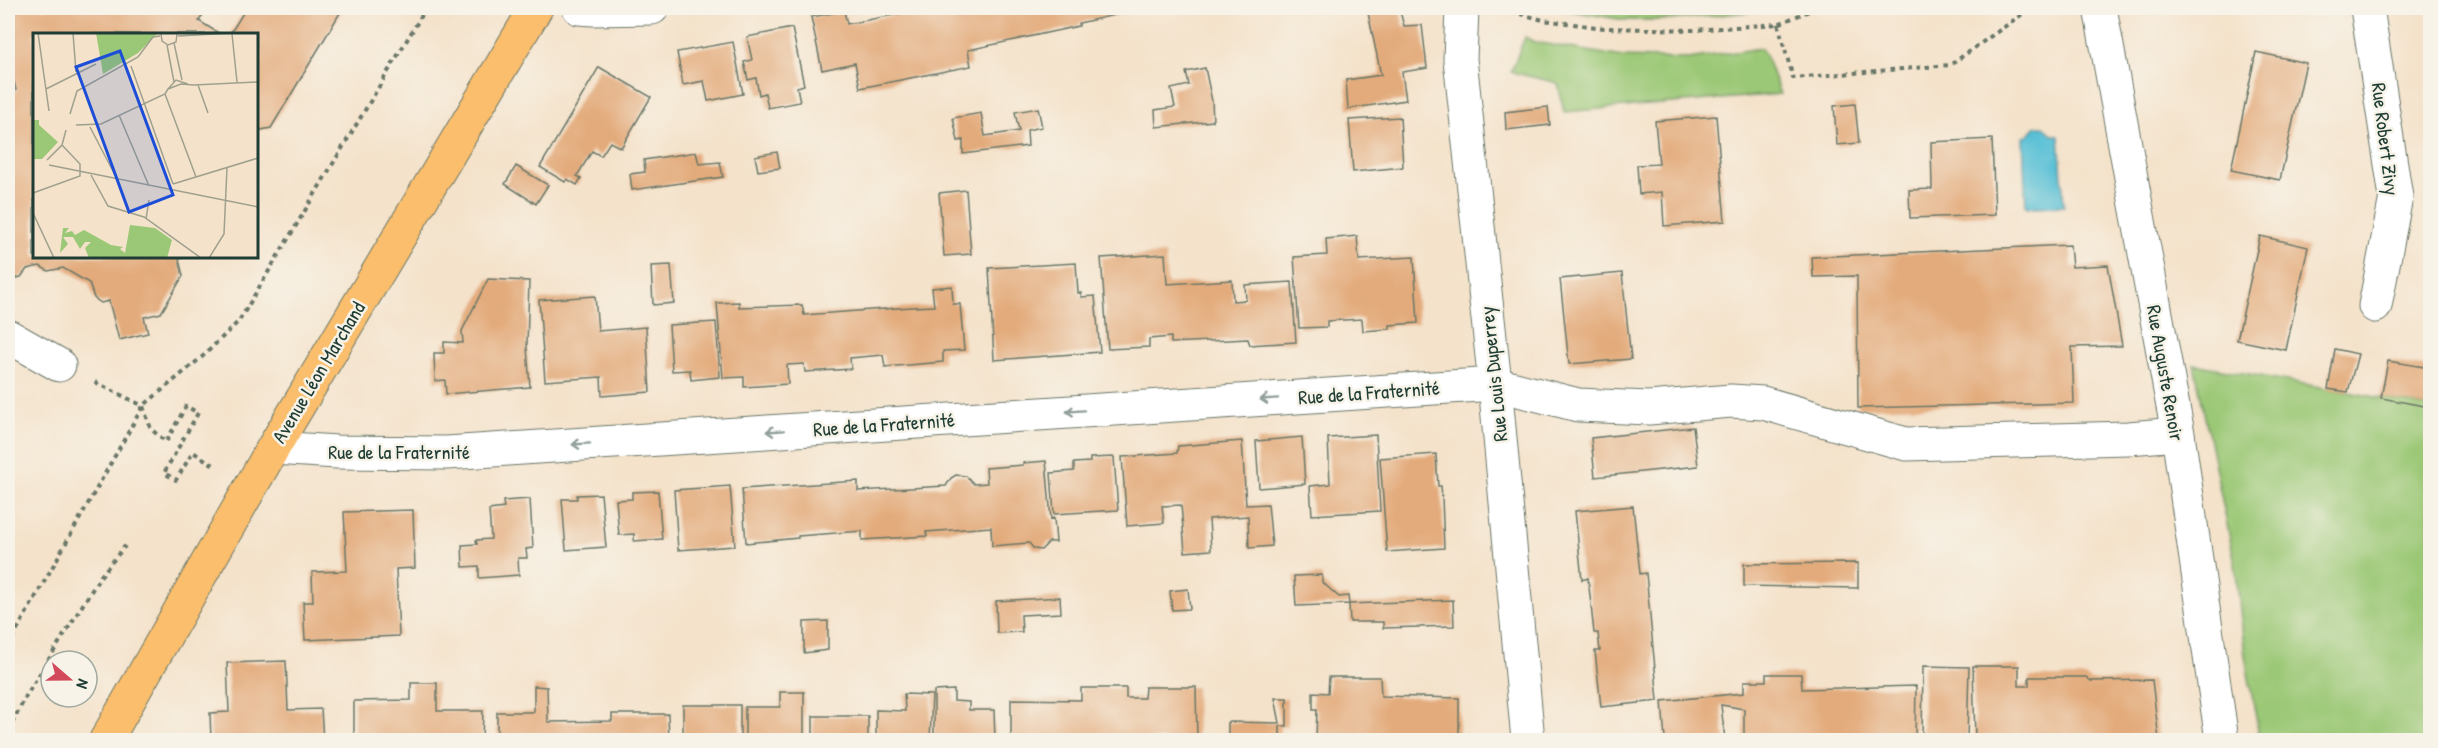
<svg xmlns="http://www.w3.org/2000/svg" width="2438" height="748" viewBox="0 0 2438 748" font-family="'Patrick Hand',sans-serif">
  <rect width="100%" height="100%" fill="#f7f3e8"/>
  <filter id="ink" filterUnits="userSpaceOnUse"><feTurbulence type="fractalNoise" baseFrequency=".0167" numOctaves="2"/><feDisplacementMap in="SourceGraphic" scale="12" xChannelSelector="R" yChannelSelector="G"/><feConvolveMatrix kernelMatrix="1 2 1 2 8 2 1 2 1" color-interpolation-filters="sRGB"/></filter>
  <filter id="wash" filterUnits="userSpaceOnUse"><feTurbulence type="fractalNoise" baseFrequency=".008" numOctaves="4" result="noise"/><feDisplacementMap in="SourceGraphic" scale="24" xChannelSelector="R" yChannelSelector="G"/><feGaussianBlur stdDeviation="1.35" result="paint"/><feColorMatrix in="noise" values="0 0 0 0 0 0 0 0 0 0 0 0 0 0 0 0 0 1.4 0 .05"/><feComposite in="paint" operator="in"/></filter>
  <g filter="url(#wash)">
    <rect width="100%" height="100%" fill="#f4e2ca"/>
    <g fill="#9bc876" stroke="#5d8255" stroke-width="1.5">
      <path d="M1553 8H1770L1759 11 1670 20H1625Z"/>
      <path d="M1525 37 1534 42 1623 57 1688 59 1761 48 1767 59 1780 94 1564 112 1558 83 1511 72Z"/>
      <path d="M2194 364 2430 407V740H2260L2245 656 2235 563Z"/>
    </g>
    <path fill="#59c0d6" stroke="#3c7e85" stroke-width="1.5" d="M2036 126H2044L2052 135H2059L2064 206 2026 207 2023 137 2028 136Z"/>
    <g id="blocks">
      <g fill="#e3ab7c">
        <path d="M8 8H207L199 21 220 34H34V256H188L179 259 183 276 161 313 144 317 148 333 119 340 109 301 101 303 94 298 89 283 63 268 48 271 40 266 27 269 21 277 8 280V105L16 90 8 57Z"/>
        <path d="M246 8H343L271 128 256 131V34H230Z"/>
        <path d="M930 8H1128V12L1079 23V26L968 50 971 66 860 88 855 63 822 70 811 17 844 11 847 24Z"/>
        <path d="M1367 8H1399L1404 26 1422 25 1427 68 1402 72 1406 100 1348 109 1346 80 1381 75Z"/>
        <path d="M792 28 804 85 797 87 800 102 768 108 765 93 759 95 756 78 748 80 744 62 752 60 747 37Z"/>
        <path d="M733 42 743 94 708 101 704 81 683 85 677 52Z"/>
        <path d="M2256 52 2306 63 2280 180 2231 170Z"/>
        <path d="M599 67 651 97 621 148 610 142 601 156 592 151 577 176 581 178 577 185 567 179 565 182 540 167Z"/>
        <path d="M1205 68 1212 101 1213 121 1156 127 1155 110 1175 107 1171 89 1189 85 1186 72Z"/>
        <path d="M1855 104 1859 143 1837 145 1834 106Z"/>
        <path d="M1548 107 1550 125 1506 130 1505 112Z"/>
        <path d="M1038 108 1042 127 1027 130 1028 146 963 154V140L958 141 953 118 981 113 985 136 1019 131 1015 112Z"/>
        <path d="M1716 116 1725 221 1664 226 1662 192 1639 194 1637 165 1659 164 1655 121Z"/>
        <path d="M1400 117 1403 167 1353 172 1349 120Z"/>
        <path d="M1992 139 1995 215 1910 218 1909 190 1932 189 1931 142Z"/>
        <path d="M696 152 699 164 720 162 723 177 632 190 630 174 645 172 644 160Z"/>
        <path d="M777 152 780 168 758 171 755 156Z"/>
        <path d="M516 166 548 185 536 204 505 184Z"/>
        <path d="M966 190 971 254 944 256 939 193Z"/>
        <path d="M1357 236 1359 260 1414 257 1418 323 1390 325V329L1363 331 1362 319 1327 321V327L1299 328 1294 257 1327 255 1326 239Z"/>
        <path d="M2260 236 2308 247 2286 350 2237 340Z"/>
        <path d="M2070 245 2072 267 2108 265 2122 346 2072 347 2074 403 1858 408 1857 276 1813 277 1812 257Z"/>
        <path d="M1165 254 1167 284 1232 280 1233 301 1246 300 1245 285 1292 282 1296 342 1250 345 1248 339 1171 343V337L1149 339V347L1108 349 1101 258Z"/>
        <path d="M1076 263 1078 293H1081V297L1095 296 1100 352 994 360 989 268Z"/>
        <path d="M671 265 674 303 653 305 651 266Z"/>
        <path d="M1622 273 1631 359 1569 364 1560 279Z"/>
        <path d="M488 279 529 281 527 347 530 387 446 394 445 380 435 381 434 353H444V342L463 343 462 331Z"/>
        <path d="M952 286 953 304H960L964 350 943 351V362L885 367 883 355 850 358 851 369 805 372 804 364 787 365 788 384 744 387V377L723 378 717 303 739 302V307L802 305 804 315 911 307 934 306 932 288Z"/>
        <path d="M595 296 598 331 646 327 650 392 602 396 601 377 545 381 539 300Z"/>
        <path d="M716 322 720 377 691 380 690 370 672 371 669 325Z"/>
        <path d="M2335 349 2358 354 2348 392 2328 389Z"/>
        <path d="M2388 361 2430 368V407L2381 398Z"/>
        <path d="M1693 427 1698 466 1595 477 1591 438Z"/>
        <path d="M1376 435 1380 511 1312 515 1310 486 1330 484 1328 438Z"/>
        <path d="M1302 437 1305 484 1259 488 1256 441Z"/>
        <path d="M1242 441 1246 505 1268 504 1272 546 1249 548 1248 516 1209 519 1211 550 1185 552 1181 505 1162 506 1164 523 1127 526 1122 457 1177 453 1178 446Z"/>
        <path d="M1436 454 1438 486H1441L1442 497 1444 548 1387 552 1380 458Z"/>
        <path d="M1114 457 1118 510 1054 514 1051 473 1074 471V463L1090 462V458Z"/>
        <path d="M1046 461 1051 519 1054 518 1056 542H1049L1041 550 1034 549 1029 543 992 546 991 527 926 532 927 536 862 540V531L798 536V538L746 543 742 489 858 481V491L946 486 951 478 956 475 966 476 974 484 987 483 986 468 1023 465V463Z"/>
        <path d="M730 486 735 546 678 550 674 490Z"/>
        <path d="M658 491 662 539 634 541V534L619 535 616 500 632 499V492Z"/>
        <path d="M601 494 606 547 566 550 562 499H577V495Z"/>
        <path d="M530 499 533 548 526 549 527 558H518L519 575 479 578V566L463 567 462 545 477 544 476 540 491 539 489 510 504 508 503 501Z"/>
        <path d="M1633 506 1640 574 1646 573 1658 701 1601 707 1595 651H1600L1598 633H1594L1588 578 1582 580 1575 511Z"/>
        <path d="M413 510 415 568 396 569 399 636 305 640 303 602H313L312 572 347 571 344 512Z"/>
        <path d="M1858 563V588L1744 586V564Z"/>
        <path d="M1322 575V582L1339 597 1348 596 1349 604 1453 600 1454 626 1383 628V622H1350L1349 604 1296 606 1294 576Z"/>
        <path d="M1188 589 1190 609 1172 610 1170 591Z"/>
        <path d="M1060 597 1061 613 1021 615 1022 632 997 633 996 601Z"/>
        <path d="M828 621V650L804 653V622Z"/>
        <path d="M286 661 288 710 321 709 323 740H211L210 713 229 712 227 663Z"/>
        <path d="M1923 666 1969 667 1967 740H1922Z"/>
        <path d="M1973 666H2019V686H2029V677H2086L2091 681 2152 680 2159 740H1975Z"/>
        <path d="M1766 674H1801L1802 689 1916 686 1915 740H1744V709L1721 705 1725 740H1665L1662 701 1744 693V681H1766Z"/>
        <path d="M1329 677H1380L1381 696 1459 698V740H1326L1316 739 1317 709H1313V692L1328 693Z"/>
        <path d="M411 683H437V711H483L482 740H354V701L411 700Z"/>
        <path d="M534 686 547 687 548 722 612 721V714H668L669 740H497V712H534Z"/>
        <path d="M1145 687H1196L1197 740H1011V699L1081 700V688H1126V698H1144Z"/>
        <path d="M954 690V701L969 702V710H994L995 740H934V691Z"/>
        <path d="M780 692H804V740H745V707H780Z"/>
        <path d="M904 694 932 695 930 740H876V710L905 711Z"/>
        <path d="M1275 698H1287V726H1280V740H1228V722L1280 723Z"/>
        <rect x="683" y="705" width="57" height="35"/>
        <rect x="813" y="716" width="55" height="24"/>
      </g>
    </g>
  </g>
  <g filter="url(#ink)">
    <use href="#blocks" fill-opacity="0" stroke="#6a7768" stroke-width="1.5"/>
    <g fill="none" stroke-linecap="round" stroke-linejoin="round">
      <defs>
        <g id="minor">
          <path d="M579 8 593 9 652 8"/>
          <path d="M1462 8 1460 59 1495 384 1528 740"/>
          <path d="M2100 8 2178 434 2222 740"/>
          <path d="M2367 8 2396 197 2375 306"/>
          <path d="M8 336 59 365"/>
          <path d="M273 448 337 452 447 453 1495 384 1578 405 1649 408 1731 401 1763 403 1906 444 2128 438 2178 434"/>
        </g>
        <path id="major" d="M106 740 273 448 536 8"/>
      </defs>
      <use href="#minor" stroke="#6a7768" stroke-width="35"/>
      <use href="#major" stroke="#6a7768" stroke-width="35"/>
      <g stroke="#6a7768" stroke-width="4" stroke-dasharray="4.5 4.5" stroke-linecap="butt">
        <path d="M1503 9 1543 20 1604 28 1694 30 1778 24 1816 8"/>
        <path d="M1778 24 1793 78 1950 65 2031 8"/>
        <path d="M95 382 143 406 151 429 166 442 186 406 198 413 164 473 176 480 193 452 214 465"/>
        <path d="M8 646 143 406 202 357 239 321 426 8"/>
        <path d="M8 731 26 696 100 577 125 546"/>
      </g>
      <use href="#minor" stroke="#fff" stroke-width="33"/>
      <use href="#major" stroke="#fabe6d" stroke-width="33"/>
    </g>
    <defs><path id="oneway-shaft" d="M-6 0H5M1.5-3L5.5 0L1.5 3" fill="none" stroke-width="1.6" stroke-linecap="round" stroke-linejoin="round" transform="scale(1.5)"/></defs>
    <g stroke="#8f9e9a">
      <use href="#oneway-shaft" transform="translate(1269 399) rotate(176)"/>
      <use href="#oneway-shaft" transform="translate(1075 411) rotate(176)"/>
      <use href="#oneway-shaft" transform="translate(775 431) rotate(176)"/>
      <use href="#oneway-shaft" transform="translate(581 444) rotate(176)"/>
    </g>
  </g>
  <g text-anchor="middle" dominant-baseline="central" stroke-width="5" stroke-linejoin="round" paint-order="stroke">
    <g font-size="20" fill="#1f3d34" stroke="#f7f3e8">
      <text transform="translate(2386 139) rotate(83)">Rue Robert Zivy</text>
      <text transform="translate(318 372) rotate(-59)">Avenue Léon Marchand</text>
      <text transform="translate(2166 373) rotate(80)">Rue Auguste Renoir</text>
      <text transform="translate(1493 374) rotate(-96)">Rue Louis Duperrey</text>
      <text transform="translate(1369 392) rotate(-4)">Rue de la Fraternité</text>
      <text transform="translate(884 424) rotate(-4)">Rue de la Fraternité</text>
      <text x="399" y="451">Rue de la Fraternité</text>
    </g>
  </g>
  <g transform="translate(33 33)">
    <rect width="225" height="225" fill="#f4e2ca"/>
    <path d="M63 0H125L105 20 70 41ZM0 87H6V92L25 109 9 126H0ZM97 192 122 195 139 207 134 225H56L52 215 58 209H52L47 216 40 204H30L35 211 27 220 30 195H36L32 200 39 198 42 202 51 197 78 212 90 214 87 216 92 220Z" fill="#9bc876"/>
    <path fill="none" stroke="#9fa08e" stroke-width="1.5" d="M5 0 16 78M40 0 43 39M128 1 129 8 135 12 143 9 144 1M199 1 204 49M145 3 201 0M141 10 149 47M134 12 141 49M98 33 140 151M155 51 143 47 135 56 148 51 161 52 225 49M165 52 175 80M13 56 63 31M132 61 163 144M37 81 44 58 105 24 120 4 127 3M86 82 116 153M43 92 68 91 132 61 135 56M57 94 84 146M14 127 29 112 33 97M16 132 225 174M58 142 75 173 111 184 168 225M140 151 225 125M0 160 47 143V131L29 112M0 180 21 225M113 186 116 167M176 225 191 201 194 135"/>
    <path fill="#1d4ed8" fill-opacity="0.15" stroke="#1d4ed8" stroke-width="3" d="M87 18 140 162 96 179 43 34Z"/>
    <rect width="225" height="225" fill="none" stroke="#1f3d34" stroke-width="3"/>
  </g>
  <rect width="2438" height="748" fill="none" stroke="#f7f3e8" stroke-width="30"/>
  <g transform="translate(69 679) rotate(110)"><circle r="28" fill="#f7f3e8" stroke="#a1aaa0" stroke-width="1.5"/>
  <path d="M0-4.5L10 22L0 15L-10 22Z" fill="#d1495b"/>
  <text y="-9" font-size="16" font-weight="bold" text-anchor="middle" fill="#1f3d34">N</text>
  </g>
</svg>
